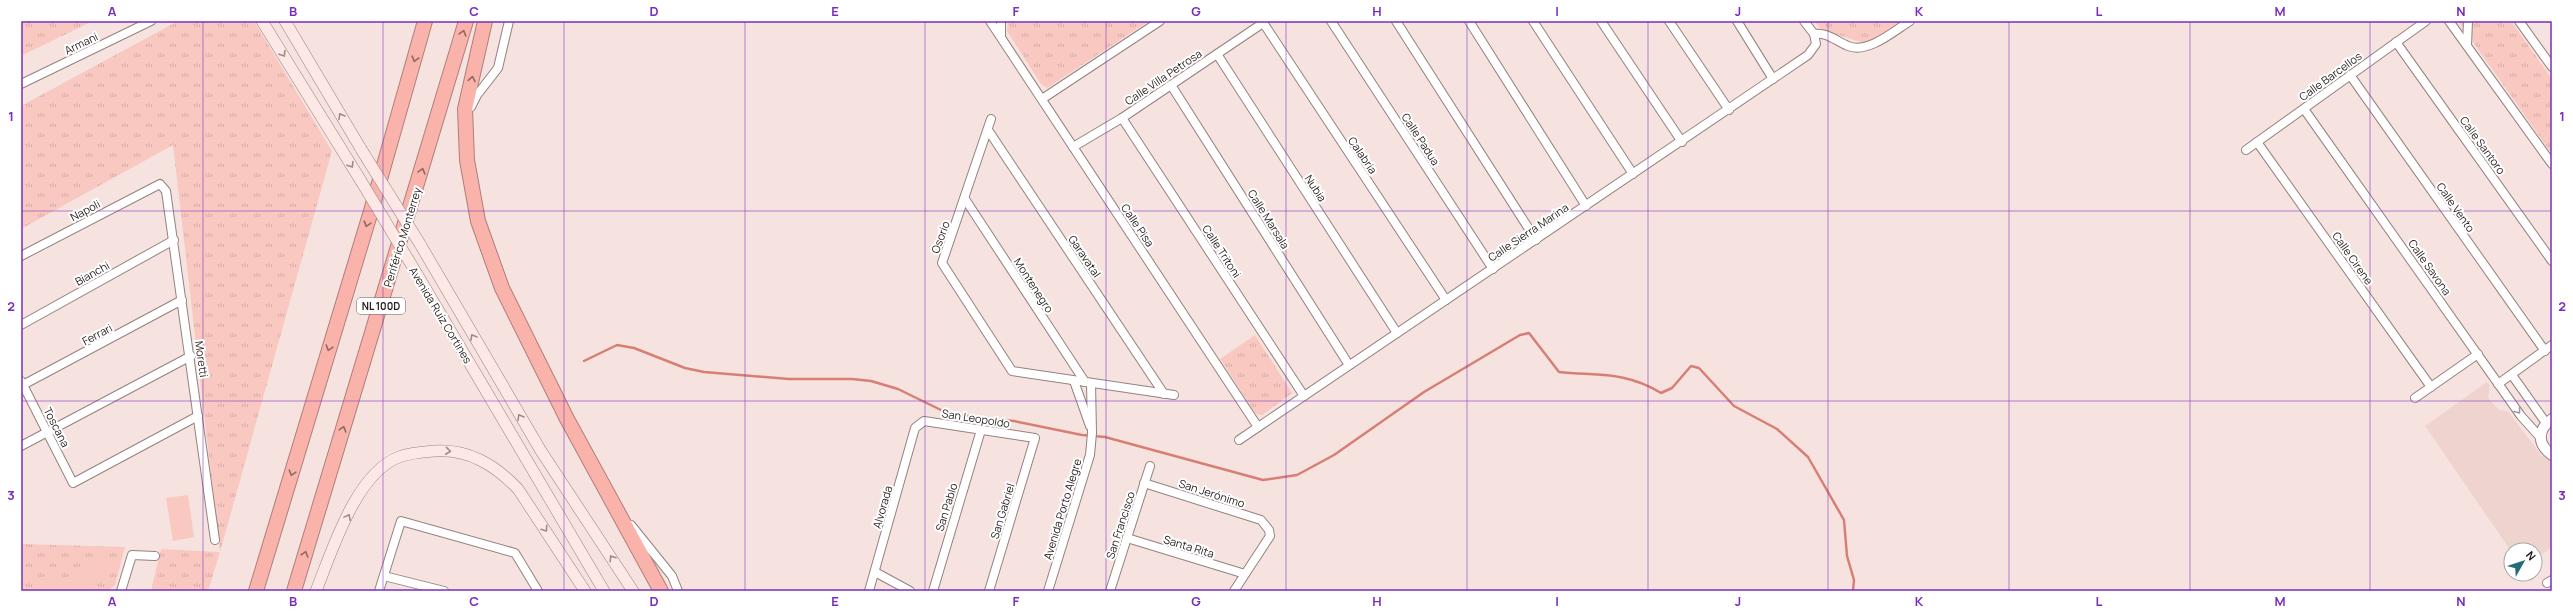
<svg xmlns="http://www.w3.org/2000/svg" width="2573" height="612" viewBox="0 0 2573 612" font-family="Manrope,sans-serif">
  <defs>
    <pattern id="grass-tufts" width="24" height="20" patternUnits="userSpaceOnUse"><rect width="24" height="20" fill="#f8c8c1"/><path d="M3 7l-1-3M5 7V3M7 7l1-3M15 17l-1-3M17 17v-4M19 17l1-3" fill="none" stroke="#d4aba5"/></pattern>
  </defs>
  <rect width="100%" height="100%" fill="#f6e3e0"/>
  <path fill="#efd3cf" d="M2487 382 2490 385 2488 398 2499 410 2508 411 2541 455 2552 462V547L2535 559V550L2511 551 2425 426Z"/>
  <g fill="url(#grass-tufts)">
    <path d="M21 21H93L21 56Z"/>
    <path d="M178 21H254L332 151 220 552 208 591H151L161 549 220 552 173 145 21 229V106Z"/>
    <path d="M1008 21H1149L1047 88 1041 84 1007 31Z"/>
    <path d="M1814 21H1903L1871 45 1822 30Z"/>
    <path d="M2458 21H2511L2552 79V154Z"/>
    <path d="M1255 335 1292 393 1262 415 1256 414 1220 359Z"/>
    <path d="M21 544 125 547 115 585 109 590 21 591Z"/>
  </g>
  <g fill="#f8c8c1">
    <path d="M188 495 194 537 173 541 166 498Z"/>
    <path d="M104 559 111 579 76 591 68 570Z"/>
    <path d="M48 573 62 591H27Z"/>
  </g>
  <g fill="none" stroke-linecap="round" stroke-linejoin="round">
    <path stroke="#d77f75" stroke-width="2.5" d="M584 361 617 345 634 348 685 368 704 372 789 379H852L871 381 898 389 941 410 959 415 1014 421 1082 435 1105 437 1263 480 1297 475 1334 455 1424 392 1520 335 1529 333 1559 372C1597 376 1626 371 1661 393L1672 388 1691 366 1699 368 1734 406 1777 429 1808 457 1844 520 1847 556 1854 580 1853 591"/>
    <defs>
      <g id="minor">
        <path d="M990 21 1258 427"/>
        <path d="M1262 21 1446 300"/>
        <path d="M1331 21 1493 269"/>
        <path d="M1396 21 1536 240"/>
        <path d="M1469 21 1586 206"/>
        <path d="M1533 21 1633 174"/>
        <path d="M1601 21 1682 142"/>
        <path d="M1669 21 1729 110"/>
        <path d="M1737 21 1773 79"/>
        <path d="M2449 21 2552 164"/>
        <path d="M2519 21 2552 67"/>
        <path d="M1814 34C1827 32 1836 41 1848 46 1868 54 1894 31 1910 21"/>
        <path d="M1001 35V21"/>
        <path d="M2396 42 2552 261"/>
        <path d="M2467 45 2468 21"/>
        <path d="M1217 54 1397 333"/>
        <path d="M2350 75 2545 351"/>
        <path d="M21 84 151 21"/>
        <path d="M1171 85 1349 365"/>
        <path d="M1042 99 1160 21"/>
        <path d="M471 107 477 95 498 68 509 21"/>
        <path d="M2304 109 2521 416 2539 436"/>
        <path d="M1122 118 1304 396"/>
        <path d="M991 119 942 263 1012 371 1174 395"/>
        <path d="M988 130 1164 394"/>
        <path d="M2257 142 2431 387"/>
        <path d="M1073 147 1122 118 1263 23"/>
        <path d="M2246 150 2426 21"/>
        <path d="M965 199 1085 382"/>
        <path d="M21 256 160 184 166 191 215 540"/>
        <path d="M21 325 174 240"/>
        <path d="M2512 375 2546 423"/>
        <path d="M21 381 73 483 198 416"/>
        <path d="M1074 381 1090 426"/>
        <path d="M2498 384 2552 345"/>
        <path d="M21 386 182 300"/>
        <path d="M2415 398 2478 354"/>
        <path d="M1239 440 1808 55 1816 44 1814 34 1804 21"/>
        <path d="M21 446 191 356"/>
        <path d="M1144 483 1261 520 1269 530 1270 536 1234 591"/>
        <path d="M631 525 672 576 678 591"/>
        <path d="M1127 538 1245 574"/>
        <path d="M875 572 910 591"/>
        <path d="M384 576 444 591"/>
        <path d="M2547 583 2552 580"/>
        <path d="M121 591 132 555 155 556"/>
        <path d="M379 591 401 521 515 553 538 591"/>
        <path d="M869 591 915 428 924 421 1035 438 989 591"/>
        <path d="M933 591 981 430"/>
        <path d="M1048 591 1090 455 1092 433 1091 383"/>
        <path d="M1110 591 1150 466"/>
      </g>
      <path id="tertiary" d="M2552 419C2537 430 2537 444 2552 455"/>
      <g id="secondary">
        <path d="M262 21 361 181"/>
        <path d="M285 21 361 149"/>
        <path d="M420 244 541 451 633 591"/>
        <path d="M417 274 604 591"/>
        <path d="M316 591C332 551 356 473 399 457 410 453 423 452 435 451 469 449 495 465 518 489L585 591"/>
      </g>
      <g id="motorway">
        <path d="M485 21 465 109 467 160 478 221 502 288 567 419 661 591"/>
        <path d="M256 591 371 211 425 21"/>
        <path d="M294 591 466 21"/>
      </g>
    </defs>
    <use href="#minor" stroke="#94827f" stroke-width="10"/>
    <use href="#tertiary" stroke="#94827f" stroke-width="12"/>
    <use href="#secondary" stroke="#94827f" stroke-width="12"/>
    <use href="#motorway" stroke="#af7f79" stroke-width="16"/>
    <use href="#minor" stroke="#fff" stroke-width="8"/>
    <use href="#tertiary" stroke="#fff" stroke-width="10"/>
    <use href="#secondary" stroke="#fee8e6" stroke-width="11"/>
    <use href="#motorway" stroke="#fab3aa" stroke-width="14"/>
    <defs>
      <g id="secondary-bridge">
        <path d="M361 149 420 244"/>
        <path d="M361 181 417 274"/>
      </g>
    </defs>
    <use href="#secondary-bridge" stroke="#94827f" stroke-width="12" stroke-linecap="butt"/>
    <use href="#secondary-bridge" stroke="#fee8e6" stroke-width="11"/>
  </g>
  <defs><path id="oneway-chevron" d="M-2-3.5L2.5 0L-2 3.5" fill="none" stroke-width="1.6" stroke-linecap="round" stroke-linejoin="round"/></defs>
  <g stroke="#906864">
    <use href="#oneway-chevron" transform="translate(463 33) rotate(-74)"/>
    <use href="#oneway-chevron" transform="translate(415 59) rotate(105)"/>
    <use href="#oneway-chevron" transform="translate(472 79) rotate(-79)"/>
    <use href="#oneway-chevron" transform="translate(422 171) rotate(-74)"/>
    <use href="#oneway-chevron" transform="translate(367 224) rotate(107)"/>
    <use href="#oneway-chevron" transform="translate(329 348) rotate(107)"/>
    <use href="#oneway-chevron" transform="translate(343 429) rotate(-73)"/>
    <use href="#oneway-chevron" transform="translate(292 473) rotate(107)"/>
    <use href="#oneway-chevron" transform="translate(305 554) rotate(-73)"/>
  </g>
  <g stroke="#9c8d8c">
    <use href="#oneway-chevron" transform="translate(283 54) rotate(58)"/>
    <use href="#oneway-chevron" transform="translate(341 116) rotate(-121)"/>
    <use href="#oneway-chevron" transform="translate(351 165) rotate(58)"/>
    <use href="#oneway-chevron" transform="translate(473 337) rotate(-120)"/>
    <use href="#oneway-chevron" transform="translate(520 417) rotate(-121)"/>
    <use href="#oneway-chevron" transform="translate(448 451) rotate(6)"/>
    <use href="#oneway-chevron" transform="translate(348 517) rotate(-62)"/>
    <use href="#oneway-chevron" transform="translate(545 529) rotate(56)"/>
    <use href="#oneway-chevron" transform="translate(612 558) rotate(-123)"/>
  </g>
  <use stroke="#9d9a99" href="#oneway-chevron" transform="translate(2518 411) rotate(54)"/>
  <path fill="none" stroke="#7b2cbf" stroke-width="1" stroke-opacity="0.55" d="M203 21V591M383 21V591M564 21V591M745 21V591M925 21V591M1106 21V591M1286 21V591M1467 21V591M1648 21V591M1828 21V591M2009 21V591M2190 21V591M2370 21V591M21 211H2552M21 401H2552"/>
  <g text-anchor="middle" dominant-baseline="central" stroke-width="4" stroke-linejoin="round" paint-order="stroke">
    <rect fill="#fff" stroke="#666261" stroke-width="1" x="357" y="298" width="48" height="16" rx="3"/>
    <g font-size="10" font-weight="bold" fill="#251e1d">
      <text x="381" y="306">NL 100D</text>
    </g>
    <g font-size="11" fill="#251e1d" stroke="#fff">
      <text transform="translate(81 43) rotate(-26)">Armani</text>
      <text transform="translate(2330 76) rotate(-36)">Calle Barcellos</text>
      <text transform="translate(1163 77) rotate(-34)">Calle Villa Petrosa</text>
      <text transform="translate(1421 139) rotate(57)">Calle Padua</text>
      <text transform="translate(2483 145) rotate(54)">Calle Santoro</text>
      <text transform="translate(1363 155) rotate(56)">Calabria</text>
      <text transform="translate(1316 188) rotate(57)">Nubia</text>
      <text transform="translate(2456 207) rotate(55)">Calle Vento</text>
      <text transform="translate(85 210) rotate(-28)">Napoli</text>
      <text transform="translate(1269 219) rotate(58)">Calle Marsala</text>
      <text transform="translate(1138 225) rotate(56)">Calle Pisa</text>
      <text transform="translate(1528 232) rotate(-34)">Calle Sierra Marina</text>
      <text transform="translate(402 237) rotate(-73)">Periférico Monterrey</text>
      <text transform="translate(940 237) rotate(-70)">Osorio</text>
      <text transform="translate(1222 251) rotate(57)">Calle Tritoni</text>
      <text transform="translate(1085 256) rotate(56)">Garavatal</text>
      <text transform="translate(2353 258) rotate(55)">Calle Cirene</text>
      <text transform="translate(2430 267) rotate(55)">Calle Savona</text>
      <text transform="translate(92 273) rotate(-29)">Bianchi</text>
      <text transform="translate(1034 285) rotate(57)">Montenegro</text>
      <text transform="translate(441 315) rotate(59)">Avenida Ruíz Cortines</text>
      <text transform="translate(97 334) rotate(-28)">Ferrari</text>
      <text transform="translate(202 359) rotate(82)">Moretti</text>
      <text transform="translate(976 418) rotate(9)">San Leopoldo</text>
      <text transform="translate(57 427) rotate(63)">Toscana</text>
      <text transform="translate(1212 493) rotate(18)">San Jerónimo</text>
      <text transform="translate(882 507) rotate(-74)">Alvorada</text>
      <text transform="translate(946 507) rotate(-73)">San Pablo</text>
      <text transform="translate(1062 509) rotate(-73)">Avenida Porto Alegre</text>
      <text transform="translate(1002 511) rotate(-73)">San Gabriel</text>
      <text transform="translate(1120 525) rotate(-72)">San Francisco</text>
      <text transform="translate(1189 546) rotate(17)">Santa Rita</text>
    </g>
  </g>
  <rect width="2573" height="612" fill="none" stroke="#ffffff" stroke-width="44"/>
  <g transform="translate(2523 562) rotate(51)"><circle r="19" fill="#ffffff" stroke="#a8a5a5"/>
  <path d="M0-3L7 15L0 10L-7 15Z" fill="#236d76"/>
  <text y="-6" font-size="11" font-weight="bold" text-anchor="middle" fill="#251e1d">N</text>
  </g>
  <rect x="22" y="22" width="2529" height="568" fill="none" stroke="#7b2cbf" stroke-width="1.5"/>
  <g font-size="13" text-anchor="middle" font-weight="bold" fill="#7b2cbf">
    <text x="112" y="16">A</text>
    <text x="293" y="16">B</text>
    <text x="474" y="16">C</text>
    <text x="654" y="16">D</text>
    <text x="835" y="16">E</text>
    <text x="1016" y="16">F</text>
    <text x="1196" y="16">G</text>
    <text x="1377" y="16">H</text>
    <text x="1557" y="16">I</text>
    <text x="1738" y="16">J</text>
    <text x="1919" y="16">K</text>
    <text x="2099" y="16">L</text>
    <text x="2280" y="16">M</text>
    <text x="2461" y="16">N</text>
    <text x="11" y="121">1</text>
    <text x="2562" y="121">1</text>
    <text x="11" y="311">2</text>
    <text x="2562" y="311">2</text>
    <text x="11" y="500">3</text>
    <text x="2562" y="500">3</text>
    <text x="112" y="606">A</text>
    <text x="293" y="606">B</text>
    <text x="474" y="606">C</text>
    <text x="654" y="606">D</text>
    <text x="835" y="606">E</text>
    <text x="1016" y="606">F</text>
    <text x="1196" y="606">G</text>
    <text x="1377" y="606">H</text>
    <text x="1557" y="606">I</text>
    <text x="1738" y="606">J</text>
    <text x="1919" y="606">K</text>
    <text x="2099" y="606">L</text>
    <text x="2280" y="606">M</text>
    <text x="2461" y="606">N</text>
  </g>
</svg>
